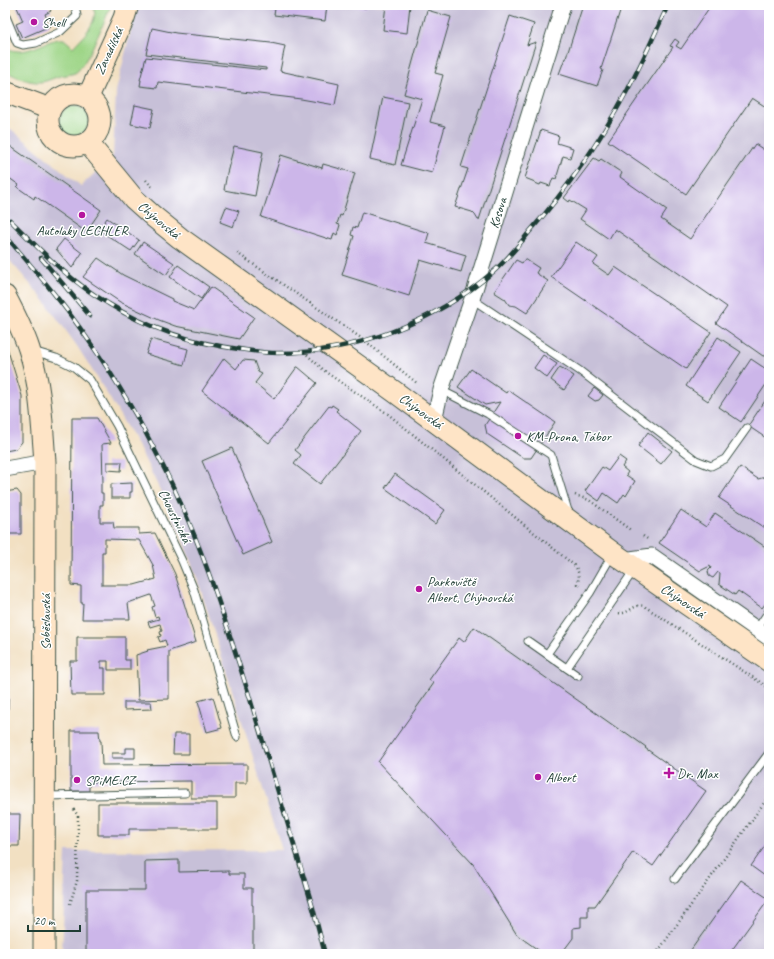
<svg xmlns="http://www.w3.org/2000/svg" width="774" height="959" viewBox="0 0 774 959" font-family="Caveat,sans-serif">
  <rect width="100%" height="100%" fill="#fff"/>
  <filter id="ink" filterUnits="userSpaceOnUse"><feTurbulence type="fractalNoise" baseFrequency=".025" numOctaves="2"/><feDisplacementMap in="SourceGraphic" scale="8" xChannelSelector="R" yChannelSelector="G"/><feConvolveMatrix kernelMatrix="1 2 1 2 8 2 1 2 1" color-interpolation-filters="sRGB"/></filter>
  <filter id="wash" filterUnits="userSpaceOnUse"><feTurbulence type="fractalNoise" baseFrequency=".012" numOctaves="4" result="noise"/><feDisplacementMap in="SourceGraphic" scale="16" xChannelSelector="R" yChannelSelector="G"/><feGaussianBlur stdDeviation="0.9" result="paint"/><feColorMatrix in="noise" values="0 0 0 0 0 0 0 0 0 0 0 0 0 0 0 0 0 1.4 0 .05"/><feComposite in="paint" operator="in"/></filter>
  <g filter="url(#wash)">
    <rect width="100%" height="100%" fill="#f2e0c2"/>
    <path fill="#c7c0d8" d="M137 5H769V954H62L66 851 282 850 199 584 182 538 162 494 139 448 109 397 77 346 43 299 5 255V133L11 129 81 186 113 156 116 91Z"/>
    <g fill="#9ed587" stroke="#5e895e">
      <path d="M93 5H111C106 18 86 67 75 73 70 75 63 75 57 77 53 78 50 80 46 81 32 85 17 77 5 71V47C23 58 40 43 58 39H64L73 47C83 36 100 22 93 5Z"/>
      <circle cx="74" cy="121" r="15"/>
    </g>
    <g id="blocks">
      <g fill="#ccb6e9" fill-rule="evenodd">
        <path d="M16 5H48L51 11 45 14 50 26 22 38 16 24 23 21Z"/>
        <path d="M269 5H327L325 21 274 15 275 9 268 8Z"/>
        <path d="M344 5H367L366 8 344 6Z"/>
        <path d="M386 5H410L407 33 383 30Z"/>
        <path d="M583 5H622L601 69 603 70 597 86 559 74 565 58H566Z"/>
        <path d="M711 5H769V109L752 98 686 194 608 141 673 47 670 46 675 39 679 42 676 46 681 49Z"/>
        <path d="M427 10 451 17 435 73 443 75 430 122 445 126 432 173 401 165 422 99 404 94Z"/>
        <path d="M510 16 534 24 527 45 536 42 479 220H478L475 215 472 212 455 207 468 169 461 167Z"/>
        <path d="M152 28 176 33 271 43 285 46 280 71 339 84 335 105 301 99 158 82 157 88 140 86 141 80H140L146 57 266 70V68L146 54Z"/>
        <path d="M383 97 408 102 395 165 370 159Z"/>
        <path d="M135 105 154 109 150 128 131 124Z"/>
        <path d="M541 130 559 136 557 143 573 148 570 158 563 156 556 179 553 178 550 186 541 183 540 185 535 183V182L525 178Z"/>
        <path d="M7 144 101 210 86 232 35 196 34 199 17 187 19 185 5 175V147Z"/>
        <path d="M755 144 769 153V355L763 356 716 323 727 307 615 229 609 239 580 219 586 210 570 200 569 202 564 198 594 158 599 161 601 159 622 173 620 177 667 210 661 219 690 239Z"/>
        <path d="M234 146 263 152 255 196 224 190 227 173Z"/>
        <path d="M281 155 322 168 323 164 355 173 342 216 340 215 337 224 340 225 337 235 334 233 332 240 261 217Z"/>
        <path d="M226 207 239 211 233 227 220 222Z"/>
        <path d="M362 212 429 233 426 243 466 255 461 272 420 260 409 296 342 275 354 236 351 235 353 227 357 228Z"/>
        <path d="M107 218 139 240 131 251 99 230Z"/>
        <path d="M64 239 82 253 72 268 56 249Z"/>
        <path d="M143 242 174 263 166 275 135 254Z"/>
        <path d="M576 242 598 257 593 264 609 275 615 267 711 332 686 369 551 277Z"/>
        <path d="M98 258 123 275 172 299V301L194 310 211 287 254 317 239 339 175 326 159 320 120 302 83 277Z"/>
        <path d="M525 259 539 268 536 273 548 281 527 313 516 306 509 305 505 299 494 292 516 260 522 263Z"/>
        <path d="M178 265 209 287 201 299 170 277Z"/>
        <path d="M718 337 741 352 708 401 686 386Z"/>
        <path d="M151 339 188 349 184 365 146 354Z"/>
        <path d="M5 341 22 396V442L16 449 5 451Z"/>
        <path d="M543 355 557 364 547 378 534 368Z"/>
        <path d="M224 358 236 369 243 360 254 361 258 372 262 374 255 383 274 399 297 367H298L317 383 269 443 202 391Z"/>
        <path d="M751 359 769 371V380L741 422 719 407Z"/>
        <path d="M560 367 574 376 564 390 551 380Z"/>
        <path d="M471 369 506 393 508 390 555 422 531 458H523L487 434 485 425 500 402 485 405 458 387Z"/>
        <path d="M594 388 603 395 599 400 595 401 588 396Z"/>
        <path d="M769 395V440L748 426Z"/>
        <path d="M332 405 338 409 336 411 361 431 320 484 294 464 301 455 295 450 329 406 331 407Z"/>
        <path d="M72 418H97L111 443 102 444 103 483H101V493H103V505H100V522H113L114 528H139V534L155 533 175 574 196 642 169 651V699L138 700 136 655 148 651 147 650 167 646 165 640 160 642 158 637 161 636 160 632 162 631 160 624 150 627 148 622 159 619 158 616 155 617 152 607 155 606 151 595 128 603 130 619H82L83 603H81V586L71 585ZM105 539 139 540 153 565 156 579 134 585H102V552H105Z"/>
        <path d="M648 432 672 451 661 464 638 446Z"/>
        <path d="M232 448 272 542 243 555 202 461Z"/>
        <path d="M619 456 626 461 622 467 628 472 626 475 635 481 626 496 624 494 618 503 604 493 599 501 585 491 602 467 608 471Z"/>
        <path d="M107 462H122L121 471 107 470Z"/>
        <path d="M740 467 758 479 769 476V526L763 527 719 498Z"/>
        <path d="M395 474 445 510 435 524 385 488Z"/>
        <path d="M132 483V492H130V498H111V484Z"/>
        <path d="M17 490 21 495V534H5V492Z"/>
        <path d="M681 510 706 527 715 513 767 548 765 551 769 553V599L762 608 738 591 735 595 719 584 720 573 718 572 713 578 709 576 708 571 711 568 710 566 700 571 659 543Z"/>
        <path d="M474 627 624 733 625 732 646 747 645 748 706 791 653 866 633 852 595 906H588V917H581V927L573 928V938L561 954H544L517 935 473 864 378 762 434 683 429 680 459 638 464 642Z"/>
        <path d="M5 635H8L9 652V671H5Z"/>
        <path d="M77 637H125V660H130V670H108V661H101V668H105V695H71L70 661H77Z"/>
        <path d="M5 677H9L8 709H5Z"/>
        <path d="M213 697 222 728 207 732 198 701Z"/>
        <path d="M124 702H151L152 709 124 710Z"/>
        <path d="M71 731H99L100 741H101L102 765 247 764V783H235V798H191V781L89 782V791H71Z"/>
        <path d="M174 734H189V754H173Z"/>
        <path d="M126 748H135V758H112V753H126Z"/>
        <path d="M98 803H217V829H129V835H98Z"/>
        <path d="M5 814H20L19 846H5Z"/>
        <path d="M769 840V879L751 866Z"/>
        <path d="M179 860V872L229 871V874H244V888H252V905H253V954H86V890H145V861Z"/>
        <path d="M741 880 769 899 729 954H688Z"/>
      </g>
    </g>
  </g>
  <g filter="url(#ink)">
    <use href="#blocks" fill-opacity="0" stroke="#3f5549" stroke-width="1"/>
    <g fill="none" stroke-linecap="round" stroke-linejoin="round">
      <defs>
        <g id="service">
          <path d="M5 14 17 43 23 45 36 43 60 32 77 16 75 5"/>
          <path d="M472 299 580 371 696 460 711 466 725 459 747 428"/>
          <path d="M33 351 56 358 74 367 90 380 117 426 182 561 194 590 237 737"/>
          <path d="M441 390 488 414 551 455 569 514"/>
          <path d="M757 629 769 611"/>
          <path d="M528 641 578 676"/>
          <path d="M547 654 590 593 612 555"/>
          <path d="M567 668 634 570"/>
          <path d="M47 796 185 793"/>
          <path d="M675 879 769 753"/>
        </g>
        <g id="minor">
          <path d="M434 420 441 390 472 299 563 5"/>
          <path d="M5 469 45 462"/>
          <path d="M623 560 652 556 769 638"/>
        </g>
        <g id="secondary">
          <path d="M5 92 50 109"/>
          <circle cx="74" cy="120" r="26"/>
          <path d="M88 97 124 18 128 5"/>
          <path d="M88 143 134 199 154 217 180 238 395 392 613 553 769 661"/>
          <path d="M5 296C14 313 23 331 29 349 41 385 42 424 45 462L44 954"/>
        </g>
      </defs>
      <use href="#service" stroke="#3f5549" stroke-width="9"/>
      <use href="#minor" stroke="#3f5549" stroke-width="17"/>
      <use href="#secondary" stroke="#3f5549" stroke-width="23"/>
      <g stroke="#3f5549" stroke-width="2.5" stroke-dasharray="1 3" stroke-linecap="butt">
        <path d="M146 180 153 188"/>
        <path d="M237 253 364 340 418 384"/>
        <path d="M304 352 327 373 388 414 575 566C579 572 580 577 577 584L580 586"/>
        <path d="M575 495 589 500 632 531"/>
        <path d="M643 536 649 540"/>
        <path d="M619 613C628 615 634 603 644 606L769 688"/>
        <path d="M70 904 77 881 78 816 73 808"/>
        <path d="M656 954 769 796"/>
      </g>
      <use href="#service" stroke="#fff" stroke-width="7"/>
      <use href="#minor" stroke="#fff" stroke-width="15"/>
      <use href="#secondary" stroke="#fee4c6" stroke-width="21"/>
      <defs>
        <g id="rail">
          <path d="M10 220C41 251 71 282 109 304 149 329 193 343 239 349 252 351 265 353 278 353 355 353 435 322 493 272 507 260 519 245 531 230 568 188 600 141 627 91 642 63 655 34 668 5"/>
          <path d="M5 235C34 269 64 304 89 341 118 382 143 426 165 470 201 541 224 617 248 692 270 764 292 836 313 908L325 954"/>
          <path d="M41 258 90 316"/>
        </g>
      </defs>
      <use href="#rail" stroke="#1f3d34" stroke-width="4.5"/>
      <use href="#rail" stroke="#fff" stroke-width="3" stroke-dasharray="9" stroke-linecap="butt"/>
    </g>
  </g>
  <g fill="#b5179e" stroke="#fff" stroke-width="1.5">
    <circle cx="34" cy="22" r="4"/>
    <circle cx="82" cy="215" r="4"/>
    <circle cx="518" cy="436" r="4"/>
    <circle cx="419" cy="589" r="4"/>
    <path d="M667 767h4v4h4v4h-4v4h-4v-4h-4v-4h4z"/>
    <circle cx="538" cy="777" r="4"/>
    <circle cx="77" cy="780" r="4"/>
  </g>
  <g text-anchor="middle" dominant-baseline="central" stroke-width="3" stroke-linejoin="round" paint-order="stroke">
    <g font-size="14" fill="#1f3d34" stroke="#fff" text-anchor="start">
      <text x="42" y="22">Shell</text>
      <text x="82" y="230" text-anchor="middle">Autolaky LECHLER</text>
      <text x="526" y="436">KM-Prona, Tábor</text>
      <text x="427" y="581">Parkoviště<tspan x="427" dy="16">Albert, Chýnovská</tspan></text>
      <text x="677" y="773">Dr. Max</text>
      <text x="546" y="777">Albert</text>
      <text x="85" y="780">SPiME.CZ</text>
    </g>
    <g font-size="14" fill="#1f3d34" stroke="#fff">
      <text transform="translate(109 51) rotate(-65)">Zavadilská</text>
      <text transform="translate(498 213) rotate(-73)">Kosova</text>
      <text transform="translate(159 220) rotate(40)">Chýnovská</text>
      <text transform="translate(421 411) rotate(36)">Chýnovská</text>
      <text transform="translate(175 516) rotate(64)">Choustnická</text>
      <text transform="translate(683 601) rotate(34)">Chýnovská</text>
      <text transform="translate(45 622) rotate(-90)">Soběslavská</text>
    </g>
  </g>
  <rect width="774" height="959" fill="none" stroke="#fff" stroke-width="20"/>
  <path d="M28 925v6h52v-6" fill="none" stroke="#1f3d34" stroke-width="2"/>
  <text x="34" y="925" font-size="12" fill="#1f3d34" stroke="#ffffff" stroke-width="3" paint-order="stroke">20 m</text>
</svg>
